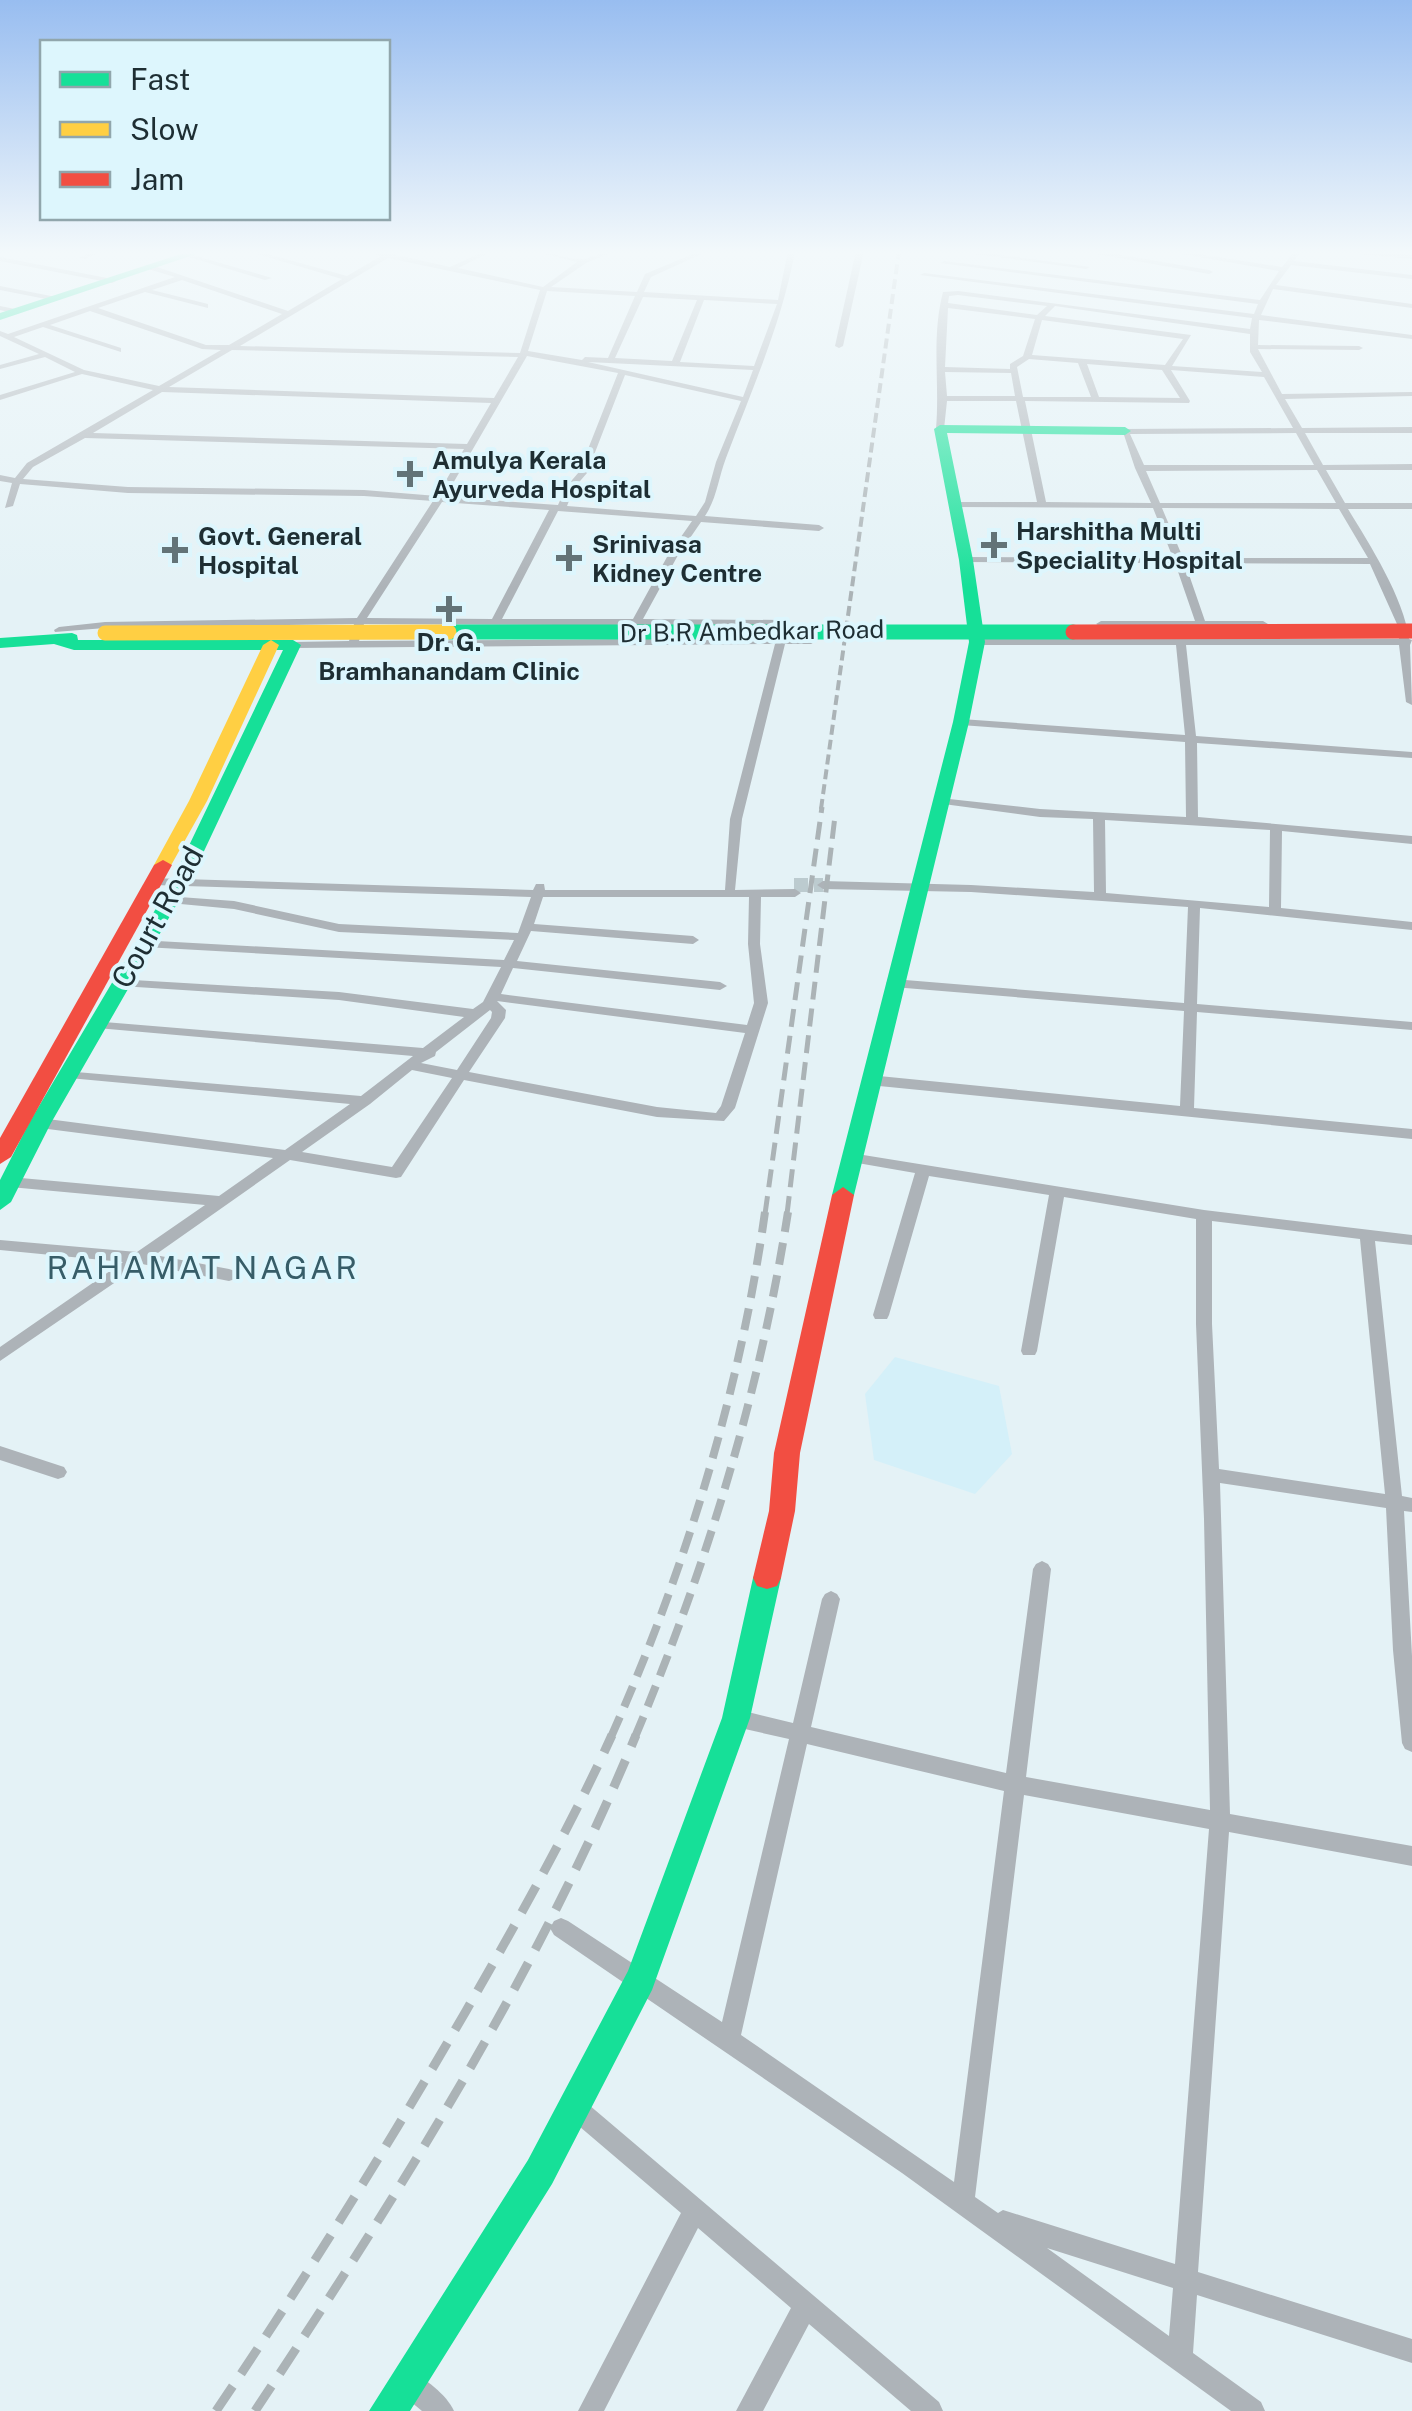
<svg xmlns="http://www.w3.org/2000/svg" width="1412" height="2411" viewBox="0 0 1412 2411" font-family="'Public Sans',sans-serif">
  <rect width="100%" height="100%" fill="#e4f2f6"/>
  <path fill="#d4f0f9" d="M895 1357 999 1386 1012 1454 975 1494 874 1460 865 1394Z"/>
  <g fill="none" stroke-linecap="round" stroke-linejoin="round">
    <path stroke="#bccbcf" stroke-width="14" stroke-dasharray="14 6" stroke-linecap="butt" d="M794 885H823"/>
    <g fill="#adb3b8" fill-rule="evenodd">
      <path d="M94 251H103L85 259 79 258Z"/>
      <path d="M247 251H257L347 276 381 256 364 251 388 253 450 267 485 251H493L458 268 543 287 577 262 533 251C549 251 567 260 583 259 594 258 603 251 615 251L586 263 551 287 637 292 645 274 700 251H708L651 277 644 292 778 300 788 251H795C782 323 752 389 726 458 718 479 717 498 705 516L819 525 824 528 819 531 701 522 677 557 643 619 781 620 786 623V638H811L816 641 811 644H785L742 819 735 890 795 889 801 893 795 897H761L760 944 768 1003 735 1108 724 1121 657 1117 464 1080 401 1177 396 1178 290 1160 155 1255 229 1269 235 1271 237 1275 235 1279 229 1281 142 1264 0 1361V1347L123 1262 0 1250V1240L137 1252 205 1205 10 1187 5 1186 3 1182 5 1178 10 1177 219 1196 273 1158 40 1128 35 1126 33 1123 35 1120 40 1118 285 1150 350 1104 69 1078 62 1074 64 1071 361 1096 413 1056 97 1028 92 1027 90 1024 92 1021 423 1048 464 1017 339 1000 121 986 116 985 114 982 116 979 339 992 473 1009 483 1002 501 967 144 947 139 946V940L504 960 514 940 339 932 234 909 170 903 164 899 166 896 234 901 339 924 518 933 531 897 154 885 148 881 150 878 533 890 536 884H544L545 890H725L730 819 775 644 293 648 288 645 293 642 349 641 354 624 105 628 55 632 54 630 59 627 105 622 357 618 433 501 364 496 128 493 20 484 13 506 5 508 12 483 0 481V475L15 478 27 463 153 390 82 374 0 400V395L75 372 45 357 0 369V365L39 354 0 336V331L8 334 175 277 148 269 151 265 288 311 342 279ZM388 258 540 290 520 353 240 346ZM182 280 282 314 229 345H206L98 308 145 292 208 308V304L152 290ZM547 291 635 296 608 358 585 357 582 360 528 351ZM643 297 697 300 672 361 615 358ZM704 300 777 304 754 366 680 362ZM90 311 202 349 221 350 159 386 84 370 14 337 43 327 121 352V348L50 325ZM232 350 518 357 494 398 169 387ZM527 356 618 373 579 472 566 487 558 505 445 497ZM588 362 753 370 743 397ZM625 375 741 401 716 462 705 502 696 516 567 506 574 488 587 473ZM162 392 491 403 467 444 93 433ZM85 438 464 449 437 496 364 490 128 487 23 479 33 467ZM442 502 549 510 492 619 367 618ZM558 511 692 521 667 557 633 619H502ZM364 624 776 626V638L359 641ZM543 897H749L748 944 754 1003 747 1025 501 994 513 968 720 990 727 986 720 982 517 961 531 931 693 944 699 940 693 936 534 924ZM497 1001 745 1033 721 1106 716 1113 657 1107 469 1072 505 1018 506 1010ZM490 1010 492 1012 491 1018 457 1070 421 1063 435 1056 436 1052ZM412 1070 452 1078 392 1167 302 1152 370 1104Z"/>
      <path d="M856 251H864L843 346 839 348 835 346Z"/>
      <path d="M952 251H971L1090 267 1086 269Z"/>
      <path d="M1099 251 1209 270 1213 272 1209 274 1097 254Z"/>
      <path d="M1165 251H1180L1282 267 1295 251H1301L1294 261 1412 275V279L1291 265 1276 285 1412 304V308L1273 289 1261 315 1412 335V339L1259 320 1258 345 1359 346 1363 348 1359 350 1258 349 1282 394 1412 392V396L1285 399 1302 428 1412 427V433H1305L1323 465 1412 464V470H1326L1345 503H1412V509H1348C1370 545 1404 598 1409 639L1412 640 1410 645 1412 705 1406 702 1399 645H1186L1196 736 1412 752V758L1197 743 1198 817 1412 836V844L1282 831 1281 908 1412 922V930L1200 908 1197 1004 1412 1022V1030L1197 1012 1194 1108 1412 1129V1139L869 1085 862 1080 869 1075 1180 1106 1184 1011 893 987 886 983 893 979 1184 1003 1188 907 971 892 823 889 817 885 823 881 971 885 1094 892 1093 819 1040 817 936 803 934 801 940 798 1040 809 1186 817 1185 742 961 725 956 722 961 719 1185 735 1176 645H977L972 642 977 639H1178L1192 627H1101L1096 624 1101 621H1195L1175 563 963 562V558L966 557 1173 558 1153 508 951 507V503L954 502H1037L1016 401H947L944 429 940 432 936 429C940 382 931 338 943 292L958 291 1250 329 1252 318 920 275 924 273 1254 314 1258 304 940 263 944 261 1260 300 1279 271ZM958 295 1047 306 1037 315 948 303 949 296ZM1055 306 1250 334V352L1262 372 1172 366 1191 335 1045 316ZM948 308 1035 319 1023 356 1010 364V369L945 367ZM1042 320 1183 339 1165 365 1032 355ZM1029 359 1078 363 1091 397H1023L1017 367ZM1087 364 1162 370 1180 398 1099 397ZM1171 370 1264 377 1293 428 1122 429 1135 468 1151 503 1046 502 1025 401 1189 403 1190 401ZM945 372 1011 373 1015 396H947ZM1296 433 1314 465H1144L1130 434ZM1317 470 1336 503H1160L1146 471ZM1162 508 1339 509 1368 558H1183ZM1185 563 1370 564 1397 624 1399 639H1190L1204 627H1263L1268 624 1263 621H1205ZM1105 820 1270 830 1269 907 1106 893Z"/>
      <path d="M1345 251 1412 255V259L1349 253Z"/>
      <path d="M185 254H189L272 278 265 280 185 256Z"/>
      <path d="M0 257 112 279 116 281 112 283 0 261Z"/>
      <path d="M0 286 56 297 60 299 56 301 0 290Z"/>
      <path d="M0 306 20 310 21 312 17 314 0 310Z"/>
      <path d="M851 1153 1204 1210 1412 1235V1245L1375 1241 1402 1496 1412 1498V1512L1404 1511 1412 1656V1752L1405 1749 1402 1743 1393 1650 1386 1508 1220 1483 1230 1814 1412 1846V1866L1229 1832 1198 2272 1412 2339V2363L1197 2295 1193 2353 1261 2402 1265 2411H1231L902 2173 554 1935 550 1928 554 1921 561 1918 568 1921 722 2022 789 1739 736 1727 729 1724 726 1718 729 1712 736 1709 793 1723 822 1599 825 1594 831 1591 837 1594 840 1599 811 1727 1006 1773 1033 1569 1036 1564 1042 1561 1048 1564 1051 1569 1026 1777 1210 1810 1204 1519 1196 1324V1219L1064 1197 1037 1351 1035 1355H1023L1021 1351 1049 1195 929 1176 889 1315 887 1319H875L873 1315 915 1173 846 1161 844 1158 846 1155ZM1212 1221 1360 1239 1385 1494 1219 1469 1212 1324ZM807 1744 1004 1791 954 2182 741 2035ZM1024 1795 1209 1829 1175 2264 1003 2210 998 2213 975 2197ZM1047 2248 1173 2288 1169 2336Z"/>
      <path d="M0 1446 64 1467 67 1472 64 1477 58 1479 0 1460Z"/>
      <path d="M574 2096 582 2099 939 2402 943 2411H911L809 2324 763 2411H736L791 2308 698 2228 604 2411H578L681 2213 566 2115 563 2107 566 2099Z"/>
      <path d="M408 2371C424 2377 447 2395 454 2411H422L399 2392 396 2383 399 2374Z"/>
    </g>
    <g fill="#16e098" fill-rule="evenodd">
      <path d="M190 251H205L0 320V313Z"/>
      <path d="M940 425 1125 427 1131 431 1125 435 947 433 973 560 985 642 969 722 854 1195 843 1203 832 1195 953 722 969 642 959 560 934 429Z"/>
      <path d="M72 633 77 635 78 640H293L301 645 189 883 51 1123 11 1202 0 1210V1180L29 1123 171 883 283 650H74L54 644 0 648V638Z"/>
      <path d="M767 1567 777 1570 781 1578 750 1718 652 1990 552 2184 410 2411H369L528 2160 628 1971 722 1718 753 1578 757 1570Z"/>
    </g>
    <path fill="#ffcf43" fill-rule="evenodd" d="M271 640 279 645 207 801 169 869H157L154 865 189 801 263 645Z"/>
    <g fill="#f24e42" fill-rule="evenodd">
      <path d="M163 860 172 865 11 1157 0 1164V1138L154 865Z"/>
      <path d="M843 1187 854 1195 800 1453 795 1511 781 1578 777 1586 767 1589 757 1586 753 1578 769 1511 774 1453 832 1195Z"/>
    </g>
    <path stroke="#abb3b6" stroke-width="4" stroke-dasharray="10 5" stroke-linecap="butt" d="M821 809 899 251"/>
    <g stroke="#abb3b6" stroke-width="5" stroke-dasharray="18 9" stroke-linecap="butt">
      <path d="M765 1214 822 807"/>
      <path d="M787 1214 835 816"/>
    </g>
    <g stroke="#abb3b6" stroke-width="8" stroke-dasharray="22 11" stroke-linecap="butt">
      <path d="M611 1737C685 1571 740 1392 765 1212"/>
      <path d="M635 1737C706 1568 760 1393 788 1212"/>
    </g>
    <g stroke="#abb3b6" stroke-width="9" stroke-dasharray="30 15" stroke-linecap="butt">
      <path d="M216 2411C304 2281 387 2147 466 2011 518 1920 569 1830 612 1735"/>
      <path d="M255 2411C398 2195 537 1975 636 1735"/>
    </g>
    <path stroke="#16e098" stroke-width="15" d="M449 632H1073"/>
    <path stroke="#ffcf43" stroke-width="15" d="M105 633 449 632"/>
    <path stroke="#f24e42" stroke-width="15" d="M1073 632 1412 631"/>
  </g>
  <linearGradient id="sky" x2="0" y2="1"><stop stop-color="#98bdf0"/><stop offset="0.43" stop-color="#f3f9fb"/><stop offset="1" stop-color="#f3f9fb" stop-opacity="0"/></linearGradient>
  <rect width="1412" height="588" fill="url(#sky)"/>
  <g fill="#637377" stroke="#ddf6fd" stroke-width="4">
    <path d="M405 459h10v10h10v10h-10v10h-10v-10h-10v-10h10z"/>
    <path d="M989 530h10v10h10v10h-10v10h-10v-10h-10v-10h10z"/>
    <path d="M170 535h10v10h10v10h-10v10h-10v-10h-10v-10h10z"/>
    <path d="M564 543h10v10h10v10h-10v10h-10v-10h-10v-10h10z"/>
    <path d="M444 594h10v10h10v10h-10v10h-10v-10h-10v-10h10z"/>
  </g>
  <g text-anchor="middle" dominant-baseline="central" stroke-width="8" stroke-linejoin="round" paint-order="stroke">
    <g font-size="25" font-weight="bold" fill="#1e2e33" stroke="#ddf6fd" text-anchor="start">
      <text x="432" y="460">Amulya Kerala<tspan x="432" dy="29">Ayurveda Hospital</tspan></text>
      <text x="1016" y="531">Harshitha Multi<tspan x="1016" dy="29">Speciality Hospital</tspan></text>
      <text x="198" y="536">Govt. General<tspan x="198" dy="29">Hospital</tspan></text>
      <text x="592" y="544">Srinivasa<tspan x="592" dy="29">Kidney Centre</tspan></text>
      <text x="449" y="642" text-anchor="middle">Dr. G.<tspan x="449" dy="29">Bramhanandam Clinic</tspan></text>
    </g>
    <g font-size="25" fill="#1e2e33" stroke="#ddf6fd">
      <text transform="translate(752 631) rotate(-1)">Dr B.R Ambedkar Road</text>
    </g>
    <g font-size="30" fill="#1e2e33" stroke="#ddf6fd">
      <text transform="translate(157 917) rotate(-61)">Court Road</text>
    </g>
    <g font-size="32" letter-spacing="2.5" fill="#375d68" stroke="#ddf6fd">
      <text x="203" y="1267">RAHAMAT NAGAR</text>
    </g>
  </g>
  <rect x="40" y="40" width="350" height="180" fill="#ddf6fd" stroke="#91a6ac" stroke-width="2.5"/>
  <rect x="60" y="72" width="50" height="15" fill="#16e098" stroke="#91a6ac" stroke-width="2.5"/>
  <text x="130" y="90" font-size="30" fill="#1e2e33">Fast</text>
  <rect x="60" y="122" width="50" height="15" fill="#ffcf43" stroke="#91a6ac" stroke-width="2.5"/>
  <text x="130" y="140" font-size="30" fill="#1e2e33">Slow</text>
  <rect x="60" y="172" width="50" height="15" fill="#f24e42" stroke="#91a6ac" stroke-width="2.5"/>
  <text x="130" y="190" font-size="30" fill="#1e2e33">Jam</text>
</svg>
